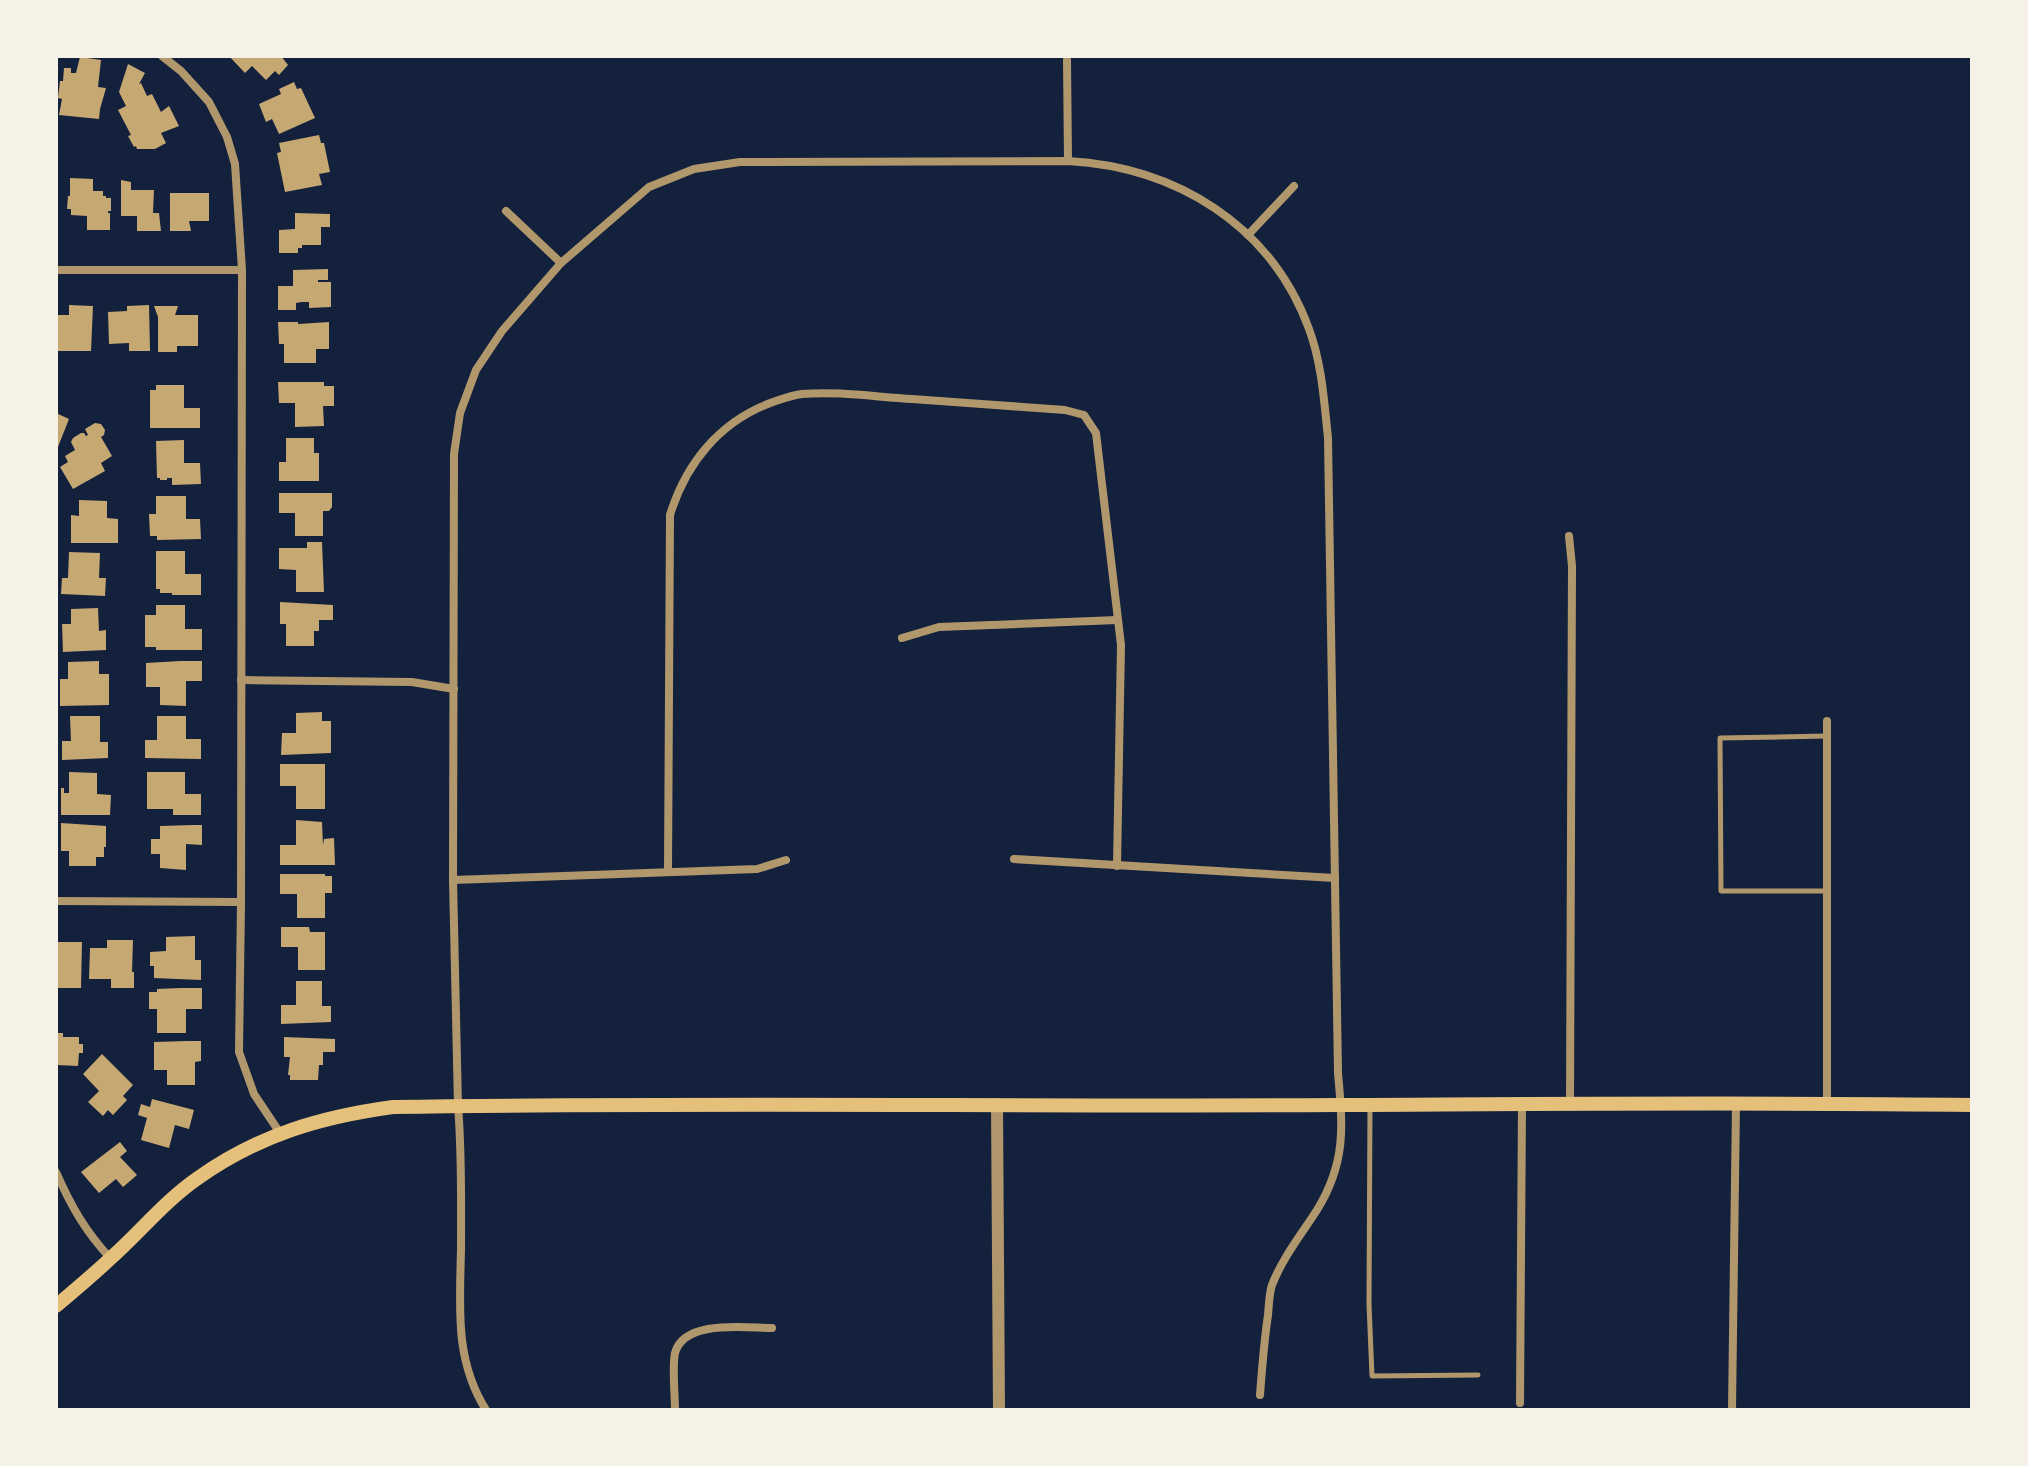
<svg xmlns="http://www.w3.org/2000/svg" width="2028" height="1466" viewBox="0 0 2028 1466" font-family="'IBM Plex Sans',sans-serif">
  <rect width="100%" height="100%" fill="#14213d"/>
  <g fill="#c6a872">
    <path d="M229 56H281L288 65 279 75 275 71 266 80 252 66 245 73Z"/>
    <path d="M80 57 101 60 98 87 106 88 100 109 99 119 59 115 62 99 58 98 60 81H63L64 68H71V73H76Z"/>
    <path d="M128 64 145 73 139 84 141 83 147 96 152 94 161 112 169 106 179 126 161 133 166 143 155 149H137L136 146 134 147 128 136 131 135 118 110 126 106 119 92Z"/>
    <path d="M294 82 297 89 301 88 315 118 279 134 272 119 266 122 259 104 281 94 279 89Z"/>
    <path d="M319 135 321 143H324L330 172 319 174 322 185 285 192 277 153 281 152 279 143Z"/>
    <path d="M70 178 93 179V191H103V196H106V198H111V211H108V213H110V230H87V216L71 215V209H67L68 196H70Z"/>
    <path d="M121 180 131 182V190H154L153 213H159L161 231H137V216H121Z"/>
    <path d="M170 193H209V221H189L191 231H170Z"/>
    <path d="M295 213 330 214V227H321V245H302V248H298V253H279V230L295 229Z"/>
    <path d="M328 269V280H318V282H331V307L309 308V302H302L296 303V310H278V286H293V270Z"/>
    <path d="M69 305 93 306 91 351H58L57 315H69Z"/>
    <path d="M149 305 150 351H129V343L109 344 108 312 127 311V306Z"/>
    <path d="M154 306H178L175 315H198V346H177V352H158V317Z"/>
    <path d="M278 322H298V324L329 322V349H316V363H284V344H279Z"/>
    <path d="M278 382H324V386H334V406H323L324 426 295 427V403H279Z"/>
    <path d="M156 385H184V408H200V428H150V390H156Z"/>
    <path d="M56 413 69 419 56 452Z"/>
    <path d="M95 423 101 424 105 430 104 435 101 437 112 456 101 463 105 471 73 489 60 467 68 462 65 456 75 450 71 442 73 438 81 433H84L86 436 88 435 85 429Z"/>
    <path d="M286 438H314V453H319V481H279V462H286Z"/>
    <path d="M184 440V463H200L201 484 172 485V478H167V480H160V478H157L156 441Z"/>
    <path d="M279 493H332V507L329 511H323V536H295V513H279Z"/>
    <path d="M156 496H186V519H200L201 539 157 540V536H150L149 514H156Z"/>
    <path d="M79 500 107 501V518L118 519V543H71V515L79 516Z"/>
    <path d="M307 542H322L324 592H296V570L279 569V548H307Z"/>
    <path d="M156 551H185V574H201V595H172V593H160V589H156Z"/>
    <path d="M69 552 100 553 99 578H106L105 596 61 594 62 578H68Z"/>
    <path d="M280 602 333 605V620H319V631H314V646H286V624H280Z"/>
    <path d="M156 605H185V629H202V650H156V647H145V615H156Z"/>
    <path d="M98 608 99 631 106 630V650L63 652 62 624H71V609Z"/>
    <path d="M99 661V674H109V705L60 706V679H68V662Z"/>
    <path d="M180 661H202V681H186V706L160 705V687H146V663Z"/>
    <path d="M322 712V721H331V753L281 755 282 733H296V713Z"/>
    <path d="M70 716H100V742H108V758L62 760V741H71Z"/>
    <path d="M157 716H186V739H201V759L145 758V740H157Z"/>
    <path d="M280 764H325V809H296V786H280Z"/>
    <path d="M69 772 97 773V794L111 795 110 815H61V788H64V793H69Z"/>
    <path d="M147 772H185V794H201V815H173V809H147Z"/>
    <path d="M296 820 322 822 323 845 324 839 334 838 335 865H280V845H296Z"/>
    <path d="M61 823 106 826V847H104V857H96V866H69V851H61Z"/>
    <path d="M193 825H202V845L186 844V870L160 868V854H151V839H160V826Z"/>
    <path d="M280 874H325V876H332V893H325V918H297V894H280Z"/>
    <path d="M281 927H309L310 932H325V970H298V947H281Z"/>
    <path d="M195 936V960H201V980L154 978V966H150V952L166 951V937Z"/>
    <path d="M107 940H133L132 972H134V988H111V979H89L90 948H107Z"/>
    <path d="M56 942H82L81 988H56Z"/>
    <path d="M296 981H322V1006H331V1022L281 1024V1005H296Z"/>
    <path d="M180 988H202V1009H186V1033H157V1009H149V992H157V989Z"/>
    <path d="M56 1033H63V1037H79V1044H83V1053H79L78 1066 56 1065Z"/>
    <path d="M284 1037 335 1039V1052H323V1065H319L318 1080H290V1075H288L290 1057H284Z"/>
    <path d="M188 1041H201V1061L195 1062V1085H167V1070H154V1042Z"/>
    <path d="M102 1054 133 1085 123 1096 127 1100 113 1115 108 1110 103 1116 88 1102 99 1091 83 1074Z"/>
    <path d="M152 1099 194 1110 189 1129 175 1125 169 1148 141 1140 147 1118 138 1115 141 1104 150 1107Z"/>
    <path d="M120 1142 127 1151 120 1157 137 1175 123 1187 116 1179 99 1193 81 1172Z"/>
  </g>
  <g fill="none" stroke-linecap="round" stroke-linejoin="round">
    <g stroke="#b1986c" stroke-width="5">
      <path d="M1827 736 1720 738 1721 891H1827"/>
      <path d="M1370 1105 1369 1304 1372 1376 1478 1375"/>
    </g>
    <g stroke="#b1986c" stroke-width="8">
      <path d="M162 56 181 71 209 102 227 137 235 164 242 270 241 902 239 1052 254 1094 280 1133"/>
      <path d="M1067 60 1068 161"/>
      <path d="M506 211 561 263"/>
      <path d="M1248 235 1294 186"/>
      <path d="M56 270H242"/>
      <path d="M1569 536 1572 566 1570 1105"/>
      <path d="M902 638 939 627 1117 620"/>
      <path d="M241 680 412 682 454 689"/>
      <path d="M1827 721V1103"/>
      <path d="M1014 859 1335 878"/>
      <path d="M668 871 670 515C686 463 720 421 773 402 782 399 792 395 802 394 838 391 876 397 912 399 963 403 1014 406 1065 410L1084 415 1096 433 1121 645 1117 866"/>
      <path d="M453 880 757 869 786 860"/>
      <path d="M56 901 241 902"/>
      <path d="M56 1172C71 1206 85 1231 111 1259"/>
      <path d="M1520 1403 1522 1104"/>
      <path d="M486 1410C454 1359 460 1306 461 1248 461 1201 462 1153 458 1106L453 880 454 454 460 413 476 370 502 331 561 263 649 187 694 169 740 162 1068 161C1176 167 1271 225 1309 329 1322 364 1324 401 1328 438L1338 1073C1343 1127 1346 1163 1317 1210 1301 1235 1283 1257 1272 1285 1269 1294 1269 1305 1268 1315 1264 1342 1262 1368 1260 1395"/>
      <path d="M675 1410C675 1395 672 1366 675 1353 684 1319 746 1328 772 1328"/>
      <path d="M1732 1410 1736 1104"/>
    </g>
    <path stroke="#b1986c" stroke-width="12" d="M997 1104 999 1410"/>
    <path stroke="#e5c07b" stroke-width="14" d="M56 1306C75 1290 94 1274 112 1257 141 1231 166 1200 198 1178 259 1135 320 1117 393 1107 708 1102 1023 1107 1337 1105 1549 1104 1760 1102 1972 1105"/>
  </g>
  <rect width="2028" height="1466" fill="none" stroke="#f6f1e7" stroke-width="116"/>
</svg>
